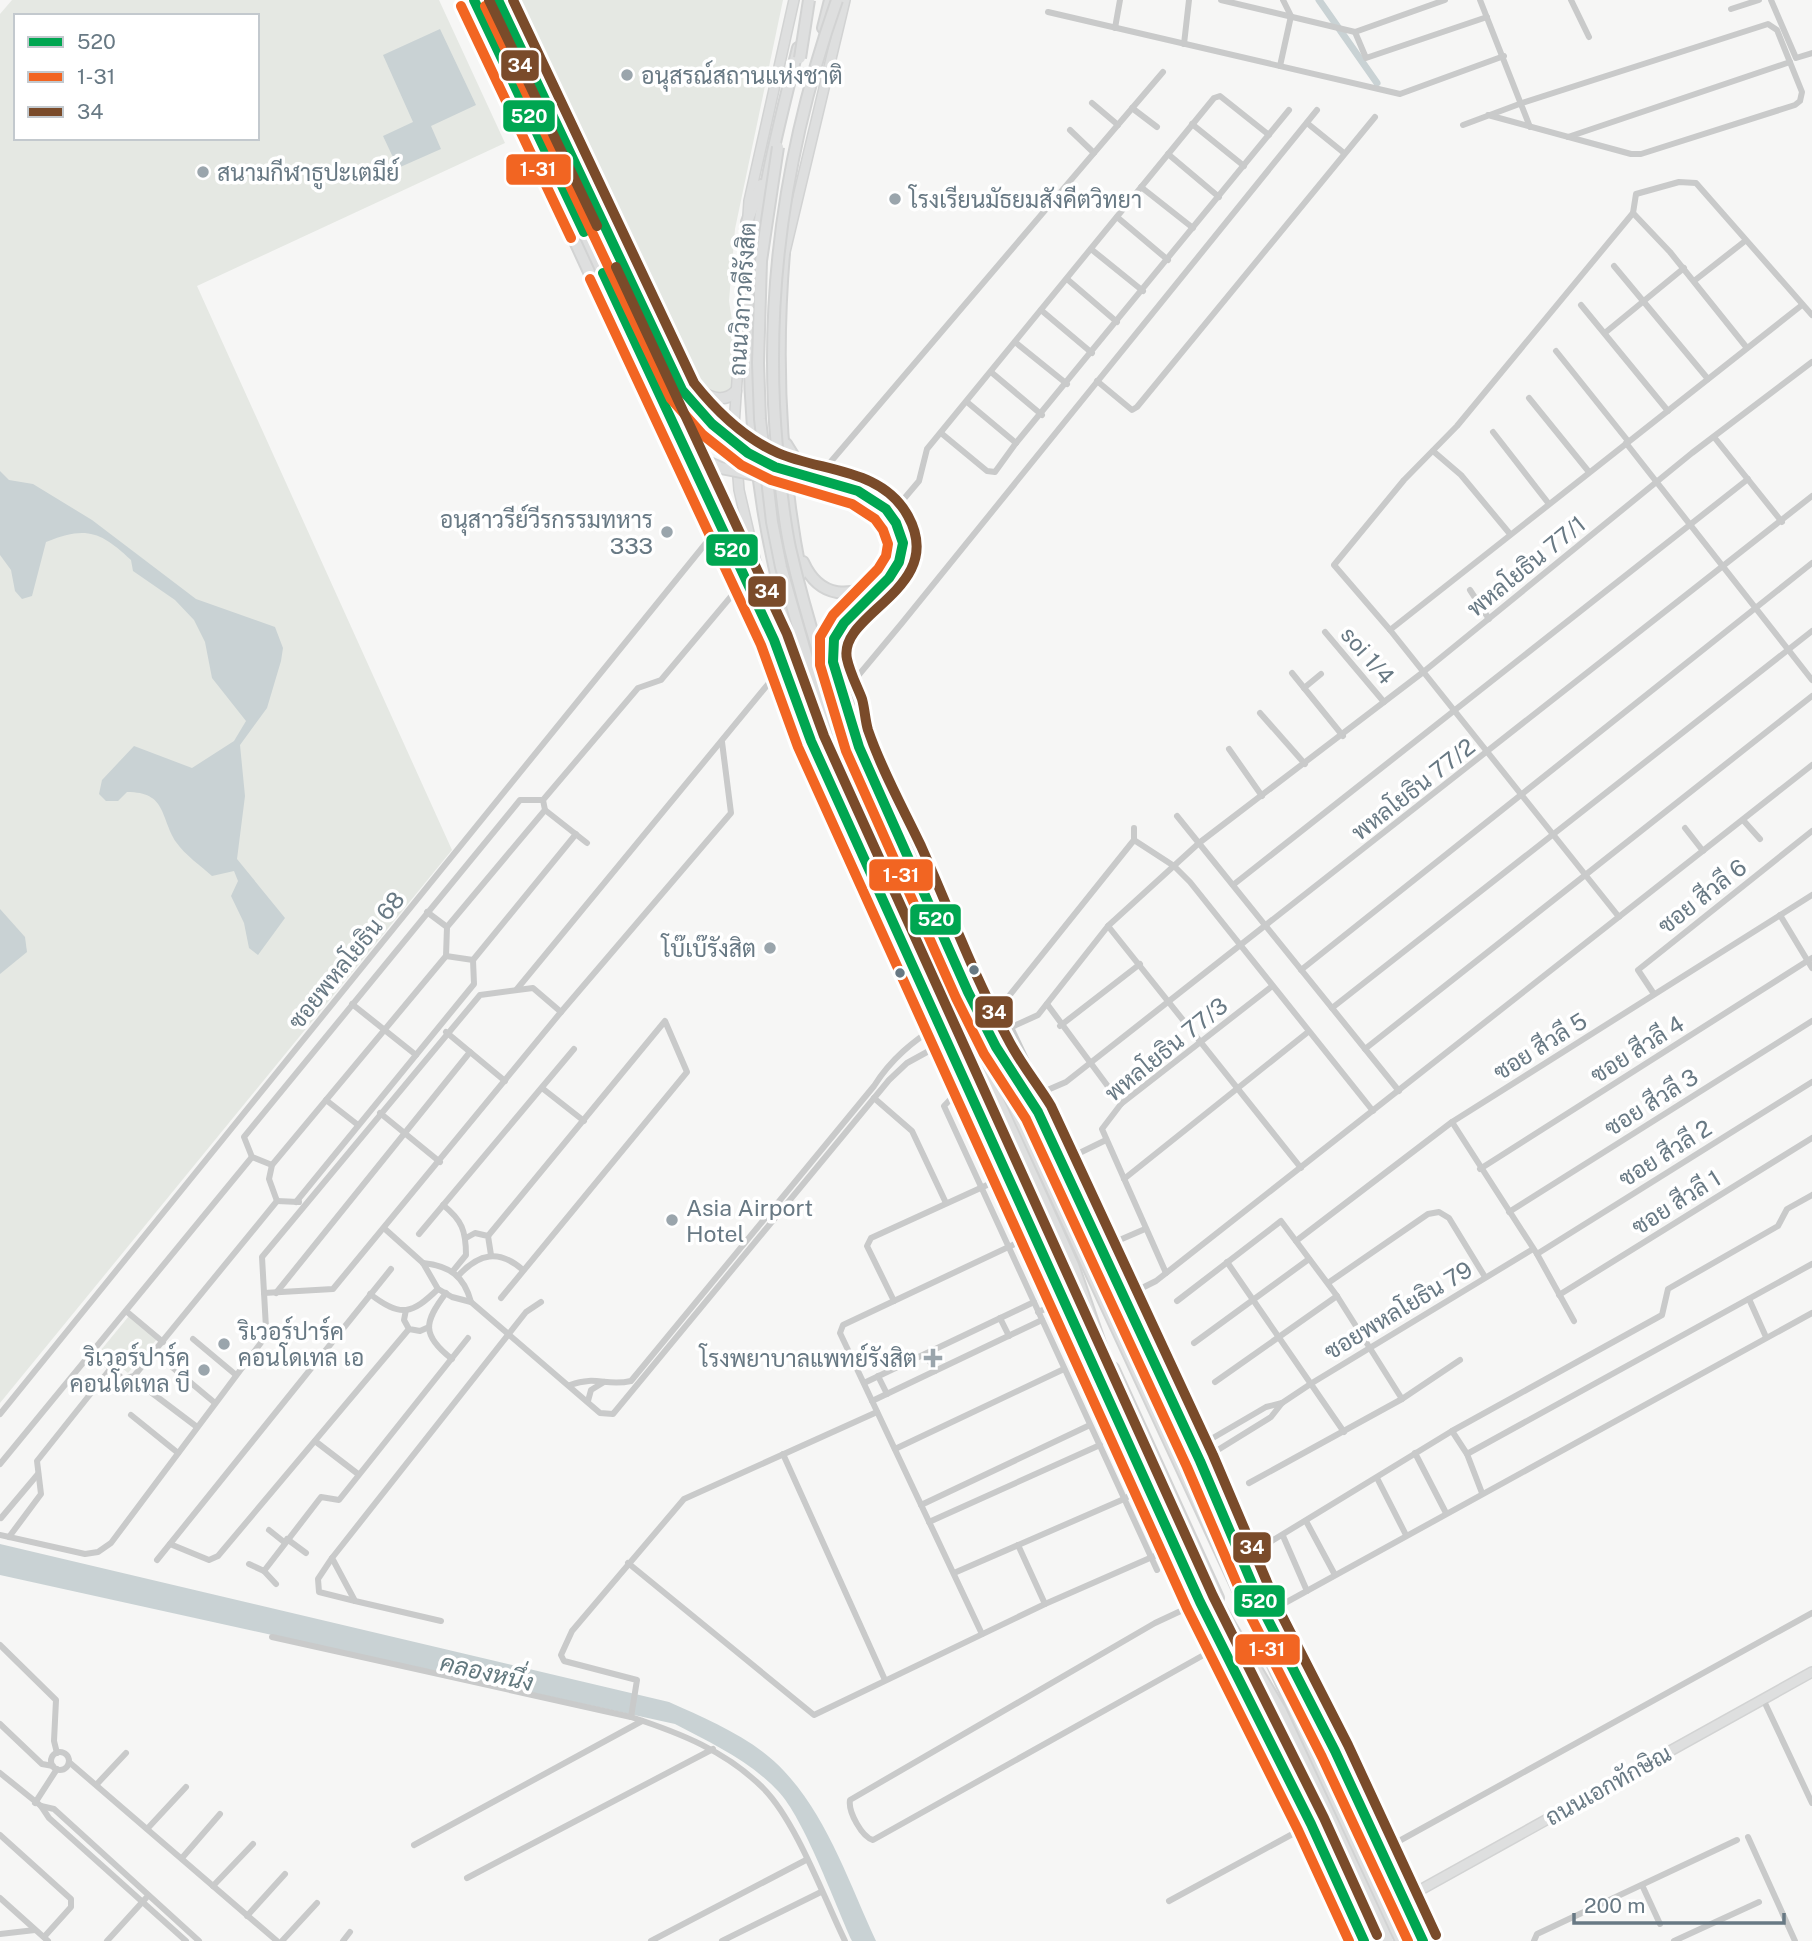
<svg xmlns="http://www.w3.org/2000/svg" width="1812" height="1941" viewBox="0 0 1812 1941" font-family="'Public Sans',Sarabun,sans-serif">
  <rect width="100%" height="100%" fill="#f6f6f5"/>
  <g fill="#e5e8e3" fill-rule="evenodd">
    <path d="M12 0H439L505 143 197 286 452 850 0 1403V14ZM16 16H257V138H16Z"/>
    <path d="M506 0H783L735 229 729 301 739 366 730 395 711 397 696 384Z"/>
    <path d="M129 1316 157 1339 128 1373 101 1350Z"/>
  </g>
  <g fill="#c9d2d4">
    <path d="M440 29 476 105 431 126 441 149 398 168 383 136 413 122 383 55Z"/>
    <path d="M0 471 9 480 33 484 92 520 196 599 275 627 283 648 281 661 267 708 240 745 245 796 237 859 285 918 258 955 249 948 244 923 231 896 238 881 234 871 212 876C201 866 185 855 176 842 160 817 167 792 127 792L118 801H106L99 794 102 780 134 746 192 768 234 741 246 721 212 678 205 642 194 620 175 600 133 571 131 560C100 531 86 526 46 542L32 596 22 599 15 591 11 570 0 555Z"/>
    <path d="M0 909 25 937 27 952 0 974Z"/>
    <path d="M0 1544 669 1702C707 1719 755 1739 784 1771 828 1818 849 1883 876 1941H852C835 1904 804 1818 778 1791 750 1761 711 1743 675 1724L0 1575Z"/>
  </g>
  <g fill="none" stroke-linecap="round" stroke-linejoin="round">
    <path stroke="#c9d2d4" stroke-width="7" d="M1319 0 1377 83"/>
    <defs>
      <g id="secondary">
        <path d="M794 0 749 201 734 426 739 490 774 640 811 741 1036 1234 1088 1357 1200 1602 1311 1824 1364 1941"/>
        <path d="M784 256 845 0"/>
        <path d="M1020 1086 1038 1112 1200 1461 1265 1614 1335 1751 1423 1941"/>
        <path d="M1404 1899 1812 1672"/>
      </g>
      <g id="primary">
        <path d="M474 0 774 640"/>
        <path d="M498 0 580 170 610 216 687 372 712 413 716 422V435L704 440 677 430"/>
        <path d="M700 391C712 398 725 403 736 391"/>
      </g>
      <g id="highway">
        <path d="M470 0 475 34 561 211"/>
        <path d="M823 28 830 0"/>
        <path d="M798 48C777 131 756 214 751 300 743 447 772 597 825 733 856 813 895 890 931 968 981 1076 1029 1185 1078 1293"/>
        <path d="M549 158 572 189 598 238"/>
        <path d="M580 170 606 234"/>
        <path d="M747 222 761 185"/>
        <path d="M784 253C775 361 780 468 801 574"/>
        <path d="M786 444 799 465C819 473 842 474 861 483 900 502 931 539 900 581 875 615 841 624 836 672"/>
        <path d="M787 480C814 487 845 491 868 507 937 554 837 638 803 562"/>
        <path d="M835 690 1409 1941"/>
        <path d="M848 704C836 668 821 650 850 618"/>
        <path d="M1023 1206 1049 1240"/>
        <path d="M1113 1368 1218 1598"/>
        <path d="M1248 1664 1376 1941"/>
      </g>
    </defs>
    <use href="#secondary" stroke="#d2d3d3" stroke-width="12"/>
    <use href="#primary" stroke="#d2d3d3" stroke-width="13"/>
    <use href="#highway" stroke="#d2d3d3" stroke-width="14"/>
    <g stroke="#c9caca" stroke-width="6">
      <path d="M1221 0 1355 32 1445 0"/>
      <path d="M1480 0 1530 127"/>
      <path d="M1571 0 1589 37"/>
      <path d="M1771 0 1796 58 1812 53"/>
      <path d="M1731 9 1759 0"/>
      <path d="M1048 12 1400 94 1504 56"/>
      <path d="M1115 28 1120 0"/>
      <path d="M1355 32 1366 58 1487 17"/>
      <path d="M1184 44 1189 0"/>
      <path d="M1280 66 1291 16 1283 0"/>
      <path d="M1092 103 1118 125"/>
      <path d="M1132 108 1157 127"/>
      <path d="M1307 123 1344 153"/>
      <path d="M1192 124 1244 166"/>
      <path d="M1463 125 1522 103 1768 24 1777 30 1802 92 1800 101 1795 105 1641 154H1631L1488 115"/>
      <path d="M1070 130 1094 153"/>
      <path d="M1568 137 1790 62"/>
      <path d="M1168 154 1219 197"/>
      <path d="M1141 187 1193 228"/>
      <path d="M1633 213 1670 252 1747 348"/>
      <path d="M1117 217 1168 260"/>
      <path d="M1091 249 1143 291"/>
      <path d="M1614 266 1708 379"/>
      <path d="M1067 279 1117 322"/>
      <path d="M1694 281 1745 241"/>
      <path d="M1581 305 1668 411"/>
      <path d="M1041 310 1092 353"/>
      <path d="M1606 332 1684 268"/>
      <path d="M1015 342 1067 384"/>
      <path d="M1556 351 1628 441"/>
      <path d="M991 372 1042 415"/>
      <path d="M1097 381 1132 410 1137 407 1375 117"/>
      <path d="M1529 398 1589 472"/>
      <path d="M967 402 1016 443"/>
      <path d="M1493 432 1549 504"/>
      <path d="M941 433 987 471 995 472 1016 443 1289 110"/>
      <path d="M1714 437 1782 522"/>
      <path d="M1626 443 1812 680"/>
      <path d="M1433 451 1461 475 1510 534"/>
      <path d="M822 472 1163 72"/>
      <path d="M897 507 919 481 927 449 1214 98 1220 96 1269 135"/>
      <path d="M1470 590 1489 619"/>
      <path d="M1390 630 1802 305"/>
      <path d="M1325 632 1384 702"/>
      <path d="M1292 673 1343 736"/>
      <path d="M1304 688 1321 674"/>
      <path d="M843 689 852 683 902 623 1317 110"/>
      <path d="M1260 713 1305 764"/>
      <path d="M1229 749 1262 796"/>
      <path d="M545 810 587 843"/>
      <path d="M1177 816 1399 1091"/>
      <path d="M1743 820 1760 839"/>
      <path d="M1685 828 1703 851"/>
      <path d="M1134 840V828"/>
      <path d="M1233 885 1748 479"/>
      <path d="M1780 915 1812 968"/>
      <path d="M1619 917 1390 630 1334 565 1404 480 1457 426 1633 213 1636 194 1679 182 1696 183 1812 315"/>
      <path d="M1108 926 1301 1168"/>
      <path d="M447 927 545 810 543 800 638 688 661 680 744 581"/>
      <path d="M473 960 576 834"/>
      <path d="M1301 970 1812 563"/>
      <path d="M517 989 783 666"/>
      <path d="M1654 994 1638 970 1812 831"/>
      <path d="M352 1004 416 1055"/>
      <path d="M1047 1004 1121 1104"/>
      <path d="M1001 1006 1257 1550 1452 1431 1662 1315 1668 1289 1778 1226 1787 1209 1812 1195"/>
      <path d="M1332 1008 1812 631"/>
      <path d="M987 1020 1001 1006 1134 840 1174 866 1190 882 1373 1111"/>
      <path d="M1060 1026 1140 964"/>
      <path d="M446 1032 505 1081"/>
      <path d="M992 1036 1038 1015 1108 926 1199 843 1422 673 1692 453 1812 362"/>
      <path d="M1365 1049 1812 696"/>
      <path d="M967 1082 944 1106 1157 1570"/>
      <path d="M542 1088 584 1121"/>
      <path d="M874 1098 912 1131 946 1203"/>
      <path d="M1029 1098 1066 1082 1812 496"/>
      <path d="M326 1100 358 1125"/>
      <path d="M380 1113 440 1162"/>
      <path d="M1452 1122 1537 1254 1574 1321"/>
      <path d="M1061 1162 1106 1140"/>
      <path d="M272 1165 252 1157 244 1137 520 800H543"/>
      <path d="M1480 1169 1812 958"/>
      <path d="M1124 1179 1308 1032"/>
      <path d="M277 1201 269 1179 272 1165 446 956 447 927 427 912"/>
      <path d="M277 1201 299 1202"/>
      <path d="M296 1202 474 984 473 960 446 956"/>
      <path d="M443 1205C462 1220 466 1231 466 1255L453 1271"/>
      <path d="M1509 1212 1812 1021"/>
      <path d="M385 1229 423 1263 438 1289 452 1297 471 1302 600 1413 613 1414 889 1080 907 1063 947 1041"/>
      <path d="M419 1234 574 1049"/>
      <path d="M488 1236 665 1021 687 1072 501 1298"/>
      <path d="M466 1238 475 1233 488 1236 491 1255"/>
      <path d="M1296 1241 1452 1122 1812 895"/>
      <path d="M1101 1248 1145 1229"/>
      <path d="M1537 1254 1812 1082"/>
      <path d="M1227 1262 1344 1432"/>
      <path d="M423 1263C450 1266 464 1276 471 1302"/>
      <path d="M1166 1273 1102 1129 1121 1104 1271 987"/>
      <path d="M458 1276C479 1253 499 1249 523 1270"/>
      <path d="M1328 1283 1428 1214 1439 1212 1449 1218 1485 1277"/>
      <path d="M264 1293 333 1289 561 1012 731 813 722 742"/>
      <path d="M276 1293 470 1052"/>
      <path d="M446 1293C424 1322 421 1335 452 1359"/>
      <path d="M370 1294C401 1318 412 1314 438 1289"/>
      <path d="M1559 1295 1812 1138"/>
      <path d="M1124 1297 1156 1281 1812 765"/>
      <path d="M1749 1299 1766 1337"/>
      <path d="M894 1301 867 1246 871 1238 1009 1175"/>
      <path d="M1177 1301 1281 1221 1337 1296 1402 1399"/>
      <path d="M406 1310 404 1320 409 1329 420 1331 429 1327"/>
      <path d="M126 1311 163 1342"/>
      <path d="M1038 1312 1064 1301"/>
      <path d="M1000 1318 1009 1336"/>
      <path d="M193 1339 236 1375"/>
      <path d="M1194 1343 1309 1259"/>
      <path d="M92 1352 123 1379 134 1376 277 1201"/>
      <path d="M926 1354 935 1371"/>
      <path d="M172 1367 215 1403"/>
      <path d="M878 1376 887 1394"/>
      <path d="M1215 1382 1337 1296"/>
      <path d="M864 1383 1034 1302"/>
      <path d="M570 1385C597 1375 606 1387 631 1381L874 1086C891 1059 913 1041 940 1024"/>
      <path d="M152 1393 197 1427"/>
      <path d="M588 1401 591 1390 604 1382"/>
      <path d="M872 1401 1042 1320"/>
      <path d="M0 1414 719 527"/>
      <path d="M131 1415 178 1453"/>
      <path d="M1452 1431 1467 1454 1482 1493"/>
      <path d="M315 1441 358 1474"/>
      <path d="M895 1449 1064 1369"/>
      <path d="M1194 1449 1266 1407 1282 1403"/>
      <path d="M1415 1453 1446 1513"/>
      <path d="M783 1454 885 1680"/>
      <path d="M1467 1454 1812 1264"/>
      <path d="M1200 1461 1271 1417 1282 1403 1312 1383 1533 1249"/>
      <path d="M0 1464 252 1157"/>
      <path d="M1377 1478 1406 1535"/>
      <path d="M1249 1483 1402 1399 1460 1360"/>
      <path d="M921 1505 1090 1425"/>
      <path d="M1 1518 38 1474"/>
      <path d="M1306 1521 1335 1575"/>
      <path d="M929 1522 1100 1445"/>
      <path d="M269 1530 284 1542"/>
      <path d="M0 1535 85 1554 98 1552 111 1543 263 1340 266 1328 262 1257 480 995 533 988 561 1012"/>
      <path d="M1283 1536 1307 1591"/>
      <path d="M9 1537 41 1494 37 1461 111 1368"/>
      <path d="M287 1539 306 1553"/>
      <path d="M170 1544 209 1560 218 1556 409 1329"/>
      <path d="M1018 1545 1045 1604"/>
      <path d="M332 1558 318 1579 319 1592 355 1601"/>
      <path d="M157 1560 391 1269"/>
      <path d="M628 1563 814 1715 1045 1604 1175 1547"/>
      <path d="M249 1564 264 1571 321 1497 339 1500 468 1338"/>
      <path d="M264 1571 276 1584"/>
      <path d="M954 1573 1124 1499 1147 1485"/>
      <path d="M1174 1583 1219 1670"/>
      <path d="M1200 1602 1155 1623 850 1800C848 1812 862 1837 873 1840L1209 1652 1223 1650"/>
      <path d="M1265 1614 1812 1313"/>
      <path d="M441 1621 355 1601 332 1558 526 1312 541 1302"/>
      <path d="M982 1634 840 1333 843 1325 1036 1234"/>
      <path d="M272 1637 631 1717C680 1733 726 1751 763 1788 796 1821 824 1898 845 1941"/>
      <path d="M0 1645 56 1700 54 1741 57 1753"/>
      <path d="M1763 1699 1812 1803"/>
      <path d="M631 1717 637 1680 564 1661 561 1655 572 1631 684 1499 877 1412"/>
      <path d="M0 1724 42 1764 53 1766"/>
      <circle cx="60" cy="1761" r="9"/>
      <path d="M69 1762 277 1941"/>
      <path d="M0 1773 41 1806 49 1818 186 1941"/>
      <path d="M97 1784 126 1753"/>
      <path d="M35 1803 57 1769"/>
      <path d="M41 1806 54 1809 199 1941"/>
      <path d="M148 1828 186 1787"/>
      <path d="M0 1835 71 1899V1907L44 1937"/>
      <path d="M1748 1837 1795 1941"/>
      <path d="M414 1845 642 1721"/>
      <path d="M1381 1851 1812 1613"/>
      <path d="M182 1858 220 1814"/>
      <path d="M467 1878 713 1749"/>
      <path d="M1642 1885 1660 1924"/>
      <path d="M213 1886 253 1844"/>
      <path d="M0 1898 48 1941"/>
      <path d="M1169 1901 1311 1824"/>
      <path d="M247 1916 285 1874"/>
      <path d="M0 1934 35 1930"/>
      <path d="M107 1941 146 1898"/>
      <path d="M282 1941 317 1903"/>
      <path d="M343 1941 350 1932"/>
      <path d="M651 1941 806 1860"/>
      <path d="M722 1941 821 1892"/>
      <path d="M1534 1941 1537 1934 1737 1840"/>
      <path d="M1674 1941 1759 1902"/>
    </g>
    <use href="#secondary" stroke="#dedfdf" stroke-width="9"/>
    <use href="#primary" stroke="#dedfdf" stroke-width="10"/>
    <use href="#highway" stroke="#dedfdf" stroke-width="10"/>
    <defs>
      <g id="highway-bridge">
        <path d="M837 0C786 145 763 294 777 448 780 481 783 515 790 548 811 639 842 728 878 814L1401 1941"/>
        <path d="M800 58 809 0"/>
        <path d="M778 147 761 261 758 363 760 419 772 522 781 567 809 665 863 803 1073 1265 1128 1424 1157 1490 1182 1544 1281 1711 1388 1941"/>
        <path d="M561 211 647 398 674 440 699 458 721 468 771 478"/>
        <path d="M606 234 682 390C706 422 738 453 776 467 818 483 879 482 899 530 905 543 901 559 894 571 882 588 865 603 850 618"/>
        <path d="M598 238 672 391C697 429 727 455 769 473"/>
      </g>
    </defs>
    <use href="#highway-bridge" stroke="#d2d3d3" stroke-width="14" stroke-linecap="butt"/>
    <use href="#highway-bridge" stroke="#dedfdf" stroke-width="10"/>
    <defs>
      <g id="bus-1">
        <path d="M474 0 584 232"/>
        <path d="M498 0 682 390 712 424 748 453 775 467 858 491 886 509 896 523 903 543 899 562 889 578 844 623 834 639 833 662 859 747 968 992 996 1047 1038 1112 1200 1461 1265 1614 1335 1751 1423 1941"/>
        <path d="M603 273 774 640 811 741 1200 1602 1311 1824 1364 1941"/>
      </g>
      <g id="bus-2">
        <path d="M461 6 571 238"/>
        <path d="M485 6 671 399 703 435 741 465 771 480 852 504 875 519 883 530 888 544 886 556 878 569 833 615 820 637V665L846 751 956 998 984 1054 1026 1119 1187 1467 1252 1619 1322 1757 1408 1941"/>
        <path d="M590 279 761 645 798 747 1187 1608 1298 1830 1349 1941"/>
      </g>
      <g id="bus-3">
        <path d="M489 0 597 226"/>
        <path d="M513 0 694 383C717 412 744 438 778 453 822 472 882 468 908 516 948 589 837 613 847 659 850 673 857 686 862 699 865 710 865 720 868 730 882 771 903 808 921 846 950 911 974 977 1008 1039 1020 1063 1037 1083 1051 1106L1213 1455 1278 1608 1348 1745 1436 1935"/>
        <path d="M616 267 787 634 824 736 1213 1596 1324 1818 1377 1935"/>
      </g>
    </defs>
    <use href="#bus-1" stroke="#fff" stroke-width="16"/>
    <use href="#bus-2" stroke="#fff" stroke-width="16"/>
    <use href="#bus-3" stroke="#fff" stroke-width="16"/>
    <use href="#bus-1" stroke="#00a651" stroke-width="10"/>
    <use href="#bus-2" stroke="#f26522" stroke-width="10"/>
    <use href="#bus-3" stroke="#7a4b2a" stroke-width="10"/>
  </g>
  <g fill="#9aa5ac" stroke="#fff" stroke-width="2.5">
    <circle cx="627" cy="75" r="7"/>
    <circle cx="203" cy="172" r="7"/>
    <circle cx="895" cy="199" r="7"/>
    <circle cx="667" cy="532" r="7"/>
    <circle cx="770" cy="948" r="7"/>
    <circle cx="672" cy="1220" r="7"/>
    <circle cx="224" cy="1344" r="7"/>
    <path d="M929.5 1347.5h7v7h7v7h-7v7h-7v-7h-7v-7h7z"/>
    <circle cx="204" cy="1370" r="7"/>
  </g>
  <g fill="#687984" stroke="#fff" stroke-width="2.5">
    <circle cx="974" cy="970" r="6"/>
    <circle cx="900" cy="973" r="6"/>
  </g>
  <g text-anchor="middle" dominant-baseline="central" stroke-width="7" stroke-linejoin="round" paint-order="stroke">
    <g font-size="23" fill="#687984" stroke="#fff" text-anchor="start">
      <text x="641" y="75">อนุสรณ์สถานแห่งชาติ</text>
      <text x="217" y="172">สนามกีฬาธูปะเตมีย์</text>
      <text x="909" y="199">โรงเรียนมัธยมสังคีตวิทยา</text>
      <text x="653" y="519" text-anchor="end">อนุสาวรีย์วีรกรรมทหาร<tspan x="653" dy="26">333</tspan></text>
      <text x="756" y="948" text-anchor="end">โบ๊เบ๊รังสิต</text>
      <text x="686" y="1207">Asia Airport<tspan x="686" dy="26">Hotel</tspan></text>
      <text x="238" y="1331">ริเวอร์ปาร์ค<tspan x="238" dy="26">คอนโดเทล เอ</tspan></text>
      <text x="190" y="1357" text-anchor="end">ริเวอร์ปาร์ค<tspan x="190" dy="26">คอนโดเทล บี</tspan></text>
      <text x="917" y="1358" text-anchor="end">โรงพยาบาลแพทย์รังสิต</text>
    </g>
    <g font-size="23" fill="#687984" stroke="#fff">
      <text transform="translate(742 299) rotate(-86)">ถนนวิภาวดีรังสิต</text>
      <text transform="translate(1526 566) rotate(-39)">พหลโยธิน 77/1</text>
      <text transform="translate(1368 655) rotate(49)">soi 1/4</text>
      <text transform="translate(1413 789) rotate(-38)">พหลโยธิน 77/2</text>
      <text transform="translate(1702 896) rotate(-38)">ซอย สีวลี 6</text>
      <text transform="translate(346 960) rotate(-51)">ซอยพหลโยธิน 68</text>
      <text transform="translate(1540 1046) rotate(-32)">ซอย สีวลี 5</text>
      <text transform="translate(1166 1049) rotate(-39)">พหลโยธิน 77/3</text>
      <text transform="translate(1637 1049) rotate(-32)">ซอย สีวลี 4</text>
      <text transform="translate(1651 1102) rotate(-32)">ซอย สีวลี 3</text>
      <text transform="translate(1665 1153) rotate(-32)">ซอย สีวลี 2</text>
      <text transform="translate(1676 1202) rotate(-32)">ซอย สีวลี 1</text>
      <text transform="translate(1398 1310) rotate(-31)">ซอยพหลโยธิน 79</text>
      <text transform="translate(1608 1785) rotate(-29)">ถนนเอกทักษิณ</text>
    </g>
    <g font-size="24" font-style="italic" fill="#63797f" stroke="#fff">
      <text transform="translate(487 1672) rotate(13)">คลองหนึ่ง</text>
    </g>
  </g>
  <g stroke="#fff" stroke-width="2.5">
    <rect x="500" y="49" width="40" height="33" rx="7" fill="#7a4b2a"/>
    <rect x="502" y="99" width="54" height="34" rx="7" fill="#00a651"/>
    <rect x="505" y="153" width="67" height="33" rx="7" fill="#f26522"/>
    <rect x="705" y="533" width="54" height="34" rx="7" fill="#00a651"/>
    <rect x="747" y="575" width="40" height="33" rx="7" fill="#7a4b2a"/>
    <rect x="868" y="858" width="66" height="34" rx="7" fill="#f26522"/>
    <rect x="909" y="903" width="53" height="33" rx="7" fill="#00a651"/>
    <rect x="974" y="995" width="40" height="34" rx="7" fill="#7a4b2a"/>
    <rect x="1232" y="1531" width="40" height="33" rx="7" fill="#7a4b2a"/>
    <rect x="1233" y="1584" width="53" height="34" rx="7" fill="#00a651"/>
    <rect x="1234" y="1633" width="67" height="33" rx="7" fill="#f26522"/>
  </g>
  <g font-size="19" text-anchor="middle" font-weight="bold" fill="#fff">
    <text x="520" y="72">34</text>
    <text x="529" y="123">520</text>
    <text x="538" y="176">1-31</text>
    <text x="732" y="557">520</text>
    <text x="767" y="598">34</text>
    <text x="901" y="882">1-31</text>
    <text x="936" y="926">520</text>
    <text x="994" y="1019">34</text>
    <text x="1252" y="1554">34</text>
    <text x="1259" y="1608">520</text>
    <text x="1267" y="1656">1-31</text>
  </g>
  <rect x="14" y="14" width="245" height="126" fill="#ffffff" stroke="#c3c9ce" stroke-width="2"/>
  <rect x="28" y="37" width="35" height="10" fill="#00a651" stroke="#c3c9ce" stroke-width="2"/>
  <text x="77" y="49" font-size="21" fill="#687984">520</text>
  <rect x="28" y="72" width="35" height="10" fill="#f26522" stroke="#c3c9ce" stroke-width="2"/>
  <text x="77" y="84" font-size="21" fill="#687984">1-31</text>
  <rect x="28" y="107" width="35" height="10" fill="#7a4b2a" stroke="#c3c9ce" stroke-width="2"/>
  <text x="77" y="119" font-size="21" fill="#687984">34</text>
  <path d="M1574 1913v10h210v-10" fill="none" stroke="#687984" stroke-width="3.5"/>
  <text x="1584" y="1913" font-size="21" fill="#687984" stroke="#ffffff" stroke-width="5" paint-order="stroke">200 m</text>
</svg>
